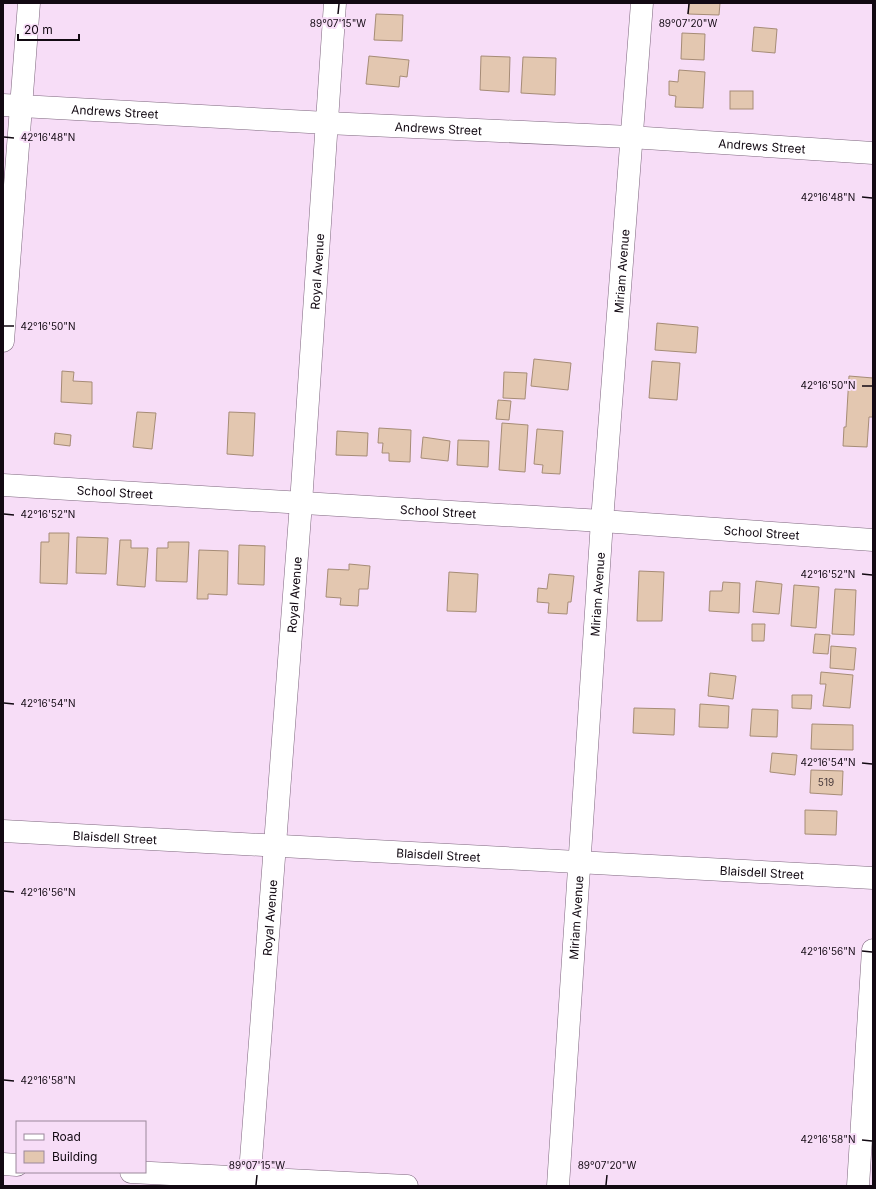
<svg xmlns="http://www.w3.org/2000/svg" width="876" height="1189" viewBox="0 0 876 1189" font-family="Inter,sans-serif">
  <rect width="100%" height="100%" fill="#f7ddf7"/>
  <g fill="#e3c7b0" stroke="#a68c76">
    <path d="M689 3H720L719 15 688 14Z"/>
    <path d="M376 14 403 15 402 41 374 40Z"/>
    <path d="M754 27 777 29 775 53 752 51Z"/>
    <path d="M682 33 705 34 704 60 681 59Z"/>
    <path d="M369 56 409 60 407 77 400 76 399 87 366 84Z"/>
    <path d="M481 56 510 57 509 92 480 90Z"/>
    <path d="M523 57 556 58 555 95 521 93Z"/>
    <path d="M679 70 705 72 703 108 675 107 676 96 669 95V81L678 82Z"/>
    <rect x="730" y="91" width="23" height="18"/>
    <path d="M657 323 698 327 696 353 655 350Z"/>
    <path d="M534 359 571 363 568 390 531 386Z"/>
    <path d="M652 361 680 363 677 400 649 398Z"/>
    <path d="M62 371 74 372 73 381 92 382V404L61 402Z"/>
    <path d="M504 372 527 373 525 399 503 398Z"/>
    <path d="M849 376 873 378V417H869L867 447 843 446 844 427H846Z"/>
    <path d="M498 400 511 401 509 420 496 419Z"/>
    <path d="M137 412 156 413 152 449 133 447Z"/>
    <path d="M229 412 255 413 253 456 227 454Z"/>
    <path d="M502 423 528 425 525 472 499 470Z"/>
    <path d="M379 428 411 430 410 462 389 461V453H382L383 443H378Z"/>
    <path d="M537 429 563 431 560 474 542 473 543 465 534 464Z"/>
    <path d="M337 431 368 433 367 456 336 455Z"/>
    <path d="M55 433 71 435 70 446 54 444Z"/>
    <path d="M423 437 450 441 448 461 421 458Z"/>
    <path d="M458 440 489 441 488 467 457 465Z"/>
    <path d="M49 533H69L67 584 40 583 41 542H49Z"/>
    <path d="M77 537 108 538 106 574 76 573Z"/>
    <path d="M120 540H131V548H148L145 587 117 585Z"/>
    <path d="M168 542H189L187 582 156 581 157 548H168Z"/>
    <path d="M239 545 265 546 264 585 238 584Z"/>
    <path d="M199 550 228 551 227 595 208 594V599H197Z"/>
    <path d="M349 564 370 566 368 589H359L358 606 340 605 341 598 326 597 328 569 349 570Z"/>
    <path d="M639 571 664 572 662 621H637Z"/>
    <path d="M449 572 478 574 476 612 447 611Z"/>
    <path d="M549 574 574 576 571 602H568L567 614 548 613 549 603 537 602 538 588 547 589Z"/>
    <path d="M756 581 782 584 779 614 753 612Z"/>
    <path d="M723 582 740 583 739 613 709 611 710 591H722Z"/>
    <path d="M794 585 819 587 816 628 791 626Z"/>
    <path d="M835 589 856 590 854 635 832 634Z"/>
    <path d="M752 624H765L764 641H752Z"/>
    <path d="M815 634 830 635 828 654 813 653Z"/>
    <path d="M831 646 856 648 854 670 830 668Z"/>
    <path d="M821 672 853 675 850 708 823 706 826 684H820Z"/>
    <path d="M710 673 736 676 733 699 708 696Z"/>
    <path d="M792 695H812L811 709 792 708Z"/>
    <path d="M700 704 729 706 728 728 699 727Z"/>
    <path d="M634 708 675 709 674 735 633 733Z"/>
    <path d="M752 709 778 710 777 737 750 736Z"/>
    <path d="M812 724 853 725V750L811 749Z"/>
    <path d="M772 753 797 755 795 775 770 772Z"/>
    <path d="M811 770 843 771 842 795 810 793Z"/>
    <path d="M805 810 837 811 836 835 805 834Z"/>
  </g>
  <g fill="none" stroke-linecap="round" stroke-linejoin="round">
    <defs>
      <g id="minor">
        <path id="s1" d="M3 105 327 123 630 137 873 153"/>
        <path d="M3 341 29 3"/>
        <path id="s2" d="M3 831 873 878"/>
        <path d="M3 1164 17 1165"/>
        <path d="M131 1172 407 1186"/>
        <path id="s3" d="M249 1186 301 503 335 3"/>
        <path id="s4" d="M558 1186 602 521 642 3"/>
        <path d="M858 1186 873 950"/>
      </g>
      <g id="major">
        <path id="s5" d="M3 485 602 521 873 540"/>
      </g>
    </defs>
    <use href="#minor" stroke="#7e677e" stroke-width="23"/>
    <use href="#major" stroke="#7e677e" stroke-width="23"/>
    <use href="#minor" stroke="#fff" stroke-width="22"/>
    <use href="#major" stroke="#fff" stroke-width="22"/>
  </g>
  <path fill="none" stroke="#120912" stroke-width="1.5" d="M338 14 339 4M688 14 689 4M4 137 14 138M862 197 872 198M4 326H14M862 386H872M4 514 14 515M862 574 872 575M4 703 14 704M862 763 872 764M4 891 14 892M862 951 872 952M4 1080 14 1081M862 1140 872 1141M256 1185 257 1175M606 1185 607 1175"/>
  <g text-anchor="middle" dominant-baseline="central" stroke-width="4" stroke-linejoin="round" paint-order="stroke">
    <g font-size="10" fill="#46383a">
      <text x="826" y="782">519</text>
    </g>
    <g font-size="12" fill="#120912" stroke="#f7ddf7">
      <text stroke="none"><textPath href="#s1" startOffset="112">Andrews Street</textPath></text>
      <text stroke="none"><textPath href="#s1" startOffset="436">Andrews Street</textPath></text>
      <text stroke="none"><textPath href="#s1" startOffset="760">Andrews Street</textPath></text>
      <text stroke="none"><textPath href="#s3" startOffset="917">Royal Avenue</textPath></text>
      <text stroke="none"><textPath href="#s4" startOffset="917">Miriam Avenue</textPath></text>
      <text stroke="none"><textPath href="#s5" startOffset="112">School Street</textPath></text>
      <text stroke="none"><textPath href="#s5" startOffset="436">School Street</textPath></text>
      <text stroke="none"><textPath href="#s5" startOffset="760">School Street</textPath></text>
      <text stroke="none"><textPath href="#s4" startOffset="593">Miriam Avenue</textPath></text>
      <text stroke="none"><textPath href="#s3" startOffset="593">Royal Avenue</textPath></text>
      <text stroke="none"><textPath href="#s2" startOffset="112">Blaisdell Street</textPath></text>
      <text stroke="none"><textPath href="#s2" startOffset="436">Blaisdell Street</textPath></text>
      <text stroke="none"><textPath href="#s2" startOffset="760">Blaisdell Street</textPath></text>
      <text stroke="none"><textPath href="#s3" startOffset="269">Royal Avenue</textPath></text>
      <text stroke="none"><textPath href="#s4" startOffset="269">Miriam Avenue</textPath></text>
    </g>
  </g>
  <g font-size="10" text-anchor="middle" fill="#120912" stroke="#f7ddf7" stroke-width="4" stroke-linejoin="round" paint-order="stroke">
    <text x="338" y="27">89°07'15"W</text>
    <text x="688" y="27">89°07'20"W</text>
    <text x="48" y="141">42°16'48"N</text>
    <text x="828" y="201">42°16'48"N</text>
    <text x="48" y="330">42°16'50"N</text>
    <text x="828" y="389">42°16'50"N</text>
    <text x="48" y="518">42°16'52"N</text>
    <text x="828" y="578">42°16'52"N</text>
    <text x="48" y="707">42°16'54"N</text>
    <text x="828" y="766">42°16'54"N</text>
    <text x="48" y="896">42°16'56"N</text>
    <text x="828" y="955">42°16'56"N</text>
    <text x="48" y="1084">42°16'58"N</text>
    <text x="828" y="1143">42°16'58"N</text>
    <text x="257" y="1169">89°07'15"W</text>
    <text x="607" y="1169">89°07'20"W</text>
  </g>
  <rect width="876" height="1189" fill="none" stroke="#120912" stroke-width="8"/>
  <rect x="16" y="1121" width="130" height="52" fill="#f7ddf7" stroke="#9b889b"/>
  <rect x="24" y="1134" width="20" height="6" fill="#ffffff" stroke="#9b889b"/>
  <text x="52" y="1141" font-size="12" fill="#120912">Road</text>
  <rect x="24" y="1151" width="20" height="12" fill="#e3c7b0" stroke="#9b889b"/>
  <text x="52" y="1161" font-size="12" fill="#120912">Building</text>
  <path d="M18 34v6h61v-6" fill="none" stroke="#120912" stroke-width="2"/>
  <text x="24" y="34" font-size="12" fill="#120912" stroke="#f7ddf7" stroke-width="3" paint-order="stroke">20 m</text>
</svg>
